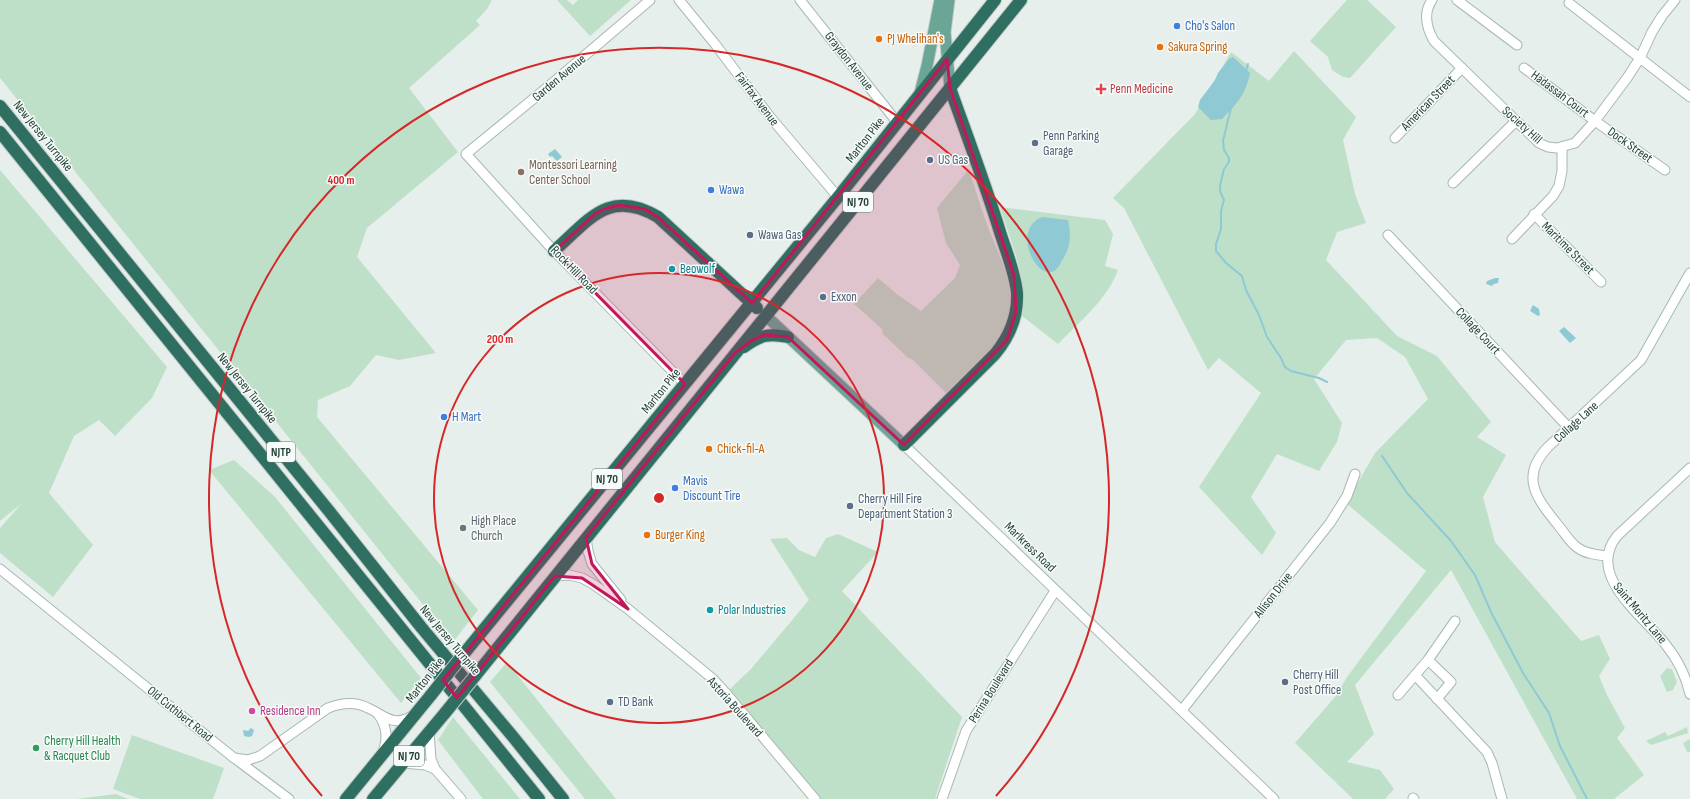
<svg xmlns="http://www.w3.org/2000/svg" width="1690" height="799" viewBox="0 0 1690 799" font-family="'Sofia Sans Condensed',sans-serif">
  <rect width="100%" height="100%" fill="#e6efeb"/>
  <g fill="#bfe0c8">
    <path d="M0 0H492L487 9 476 21 480 25 409 88 458 152 367 228 357 257 436 353 399 360 376 355 350 386 318 400 317 417 478 610 453 642 0 78Z"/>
    <path d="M557 0H567L573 5 578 0H631L590 36Z"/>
    <path d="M1347 0H1367L1396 27 1350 78 1343 77 1332 70 1328 57 1310 41Z"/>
    <path d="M1294 51 1356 117 1343 140 1355 194 1366 223 1337 232 1326 260 1397 336 1437 356 1491 422 1477 437 1506 455 1483 497 1495 542 1581 641 1599 635 1610 659 1599 676 1607 695 1625 728 1617 738 1644 775 1614 799H1577L1451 570 1355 685 1374 734 1347 762 1380 770 1394 789 1385 799H1353L1295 743 1335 697 1347 677 1426 571 1346 503 1375 453 1428 399 1405 357 1377 338 1346 340 1314 379 1342 423 1337 442 1319 471 1277 454 1251 497 1276 533 1262 555 1199 487 1261 393 1219 358 1208 370 1124 208 1113 198 1195 114 1231 52 1269 81Z"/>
    <path d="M969 169C975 189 981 208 988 227 1003 266 1023 297 999 338 986 359 963 376 946 393L913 360 907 357 883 334 882 329 854 304 878 278 898 295 921 311 955 278 960 265 946 243 937 208Z"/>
    <path d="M0 170 167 367 152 398 115 436 99 420 74 436 49 493 93 545 53 597 0 553V528L21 504 0 521Z"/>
    <path d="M1000 207 1105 220 1113 234 1105 266 1118 270C1107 300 1080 321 1058 344L1022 316C1029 281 1010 240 1000 207Z"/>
    <path d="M234 460 275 497 421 678 401 703 209 470Z"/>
    <path d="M838 534 878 552 842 591 962 717 935 799H820L728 691 751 669 809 600 770 539 787 538 799 550 815 557 826 538Z"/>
    <path d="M507 662 616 799H585L490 682Z"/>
    <path d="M1667 668 1672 669 1677 682 1673 690 1667 692 1660 676Z"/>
    <path d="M453 717 520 799H483L438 740Z"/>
    <path d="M1687 727 1688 733 1651 745 1646 741 1665 732 1668 736Z"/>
    <path d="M132 735 224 768 213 799H140L113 789Z"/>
    <path d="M1690 739V752H1687L1683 743Z"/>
    <path d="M116 794 128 799H76Z"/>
  </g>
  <g fill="#8ec9d4">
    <path d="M1233 57 1250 73C1245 96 1238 102 1222 119L1211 120 1198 107 1200 100 1215 80 1218 73 1229 59Z"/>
    <path d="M555 149 562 157 557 161 552 156 550 157 548 154Z"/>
    <path d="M1042 217 1068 220C1071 233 1071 247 1063 259 1060 263 1059 268 1054 271 1036 281 1011 229 1042 217Z"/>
    <path d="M1495 278H1499L1498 283 1494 284 1492 286 1486 284 1487 281Z"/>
    <path d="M1533 305 1539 309 1540 315 1538 316 1530 311Z"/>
    <path d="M1564 327 1576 338 1570 343 1559 331Z"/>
    <path d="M251 728 254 730 252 736 249 737 244 736 243 730 248 731Z"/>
  </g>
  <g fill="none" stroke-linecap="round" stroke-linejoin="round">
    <g stroke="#8ec9d4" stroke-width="2">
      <path d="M1246 71 1248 64"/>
      <path d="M1231 108 1223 141 1224 150 1229 158V162L1224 169 1220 186V191L1224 200 1221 211V229L1216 244V251L1226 263 1242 276 1246 290 1259 315 1267 337 1281 358 1285 367 1291 371 1319 378 1327 382"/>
      <path d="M1382 456 1407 493 1451 541 1475 575 1491 612 1523 673 1549 713 1560 746 1587 799"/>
    </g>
    <defs>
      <g id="minor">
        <path d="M650 0 549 86 466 154 554 251 685 384"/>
        <path d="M679 0 715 44 771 118 838 197"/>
        <path d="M800 0 897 122"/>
        <path d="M1432 0C1423 13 1426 27 1434 41L1539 143 1548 147 1557 148 1575 143 1595 121 1627 78 1640 58 1652 32 1662 16 1675 0"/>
        <path d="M1457 0 1517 45"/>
        <path d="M1569 3 1690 97"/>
        <path d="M1524 68 1595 121 1665 170"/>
        <path d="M1395 138 1462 68"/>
        <path d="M1453 183 1516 121"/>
        <path d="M1534 214 1601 282"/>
        <path d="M1388 235 1569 428"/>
        <path d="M1512 239 1553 196 1559 186 1562 171V148"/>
        <path d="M904 445 1274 799"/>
        <path d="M1690 468 1617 536C1585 576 1644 616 1666 645 1678 660 1686 676 1690 694"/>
        <path d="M586 538 588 551 592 564 621 600"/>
        <path d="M1608 556C1598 555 1586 554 1578 548 1570 543 1564 532 1558 525 1537 499 1519 477 1548 447L1641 360 1690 273"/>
        <path d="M0 569 234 758 248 760 260 756 328 708C341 703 355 701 368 708 386 716 393 728 414 715"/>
        <path d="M555 576 569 575 582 578 593 584 628 609 713 679 725 692 815 799"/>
        <path d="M1428 660 1451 682 1437 699"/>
        <path d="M1415 675 1487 752 1492 763 1502 799"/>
        <path d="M1398 695 1428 660 1455 621"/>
        <path d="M1182 710 1330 523 1347 496 1355 474"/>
        <path d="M378 714C387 726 388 739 383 752"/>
        <path d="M429 732 431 759 435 769 461 799"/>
        <path d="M237 760 289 799"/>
        <path d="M403 763 425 765 435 769"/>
        <path d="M1413 798 1414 799"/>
        <path d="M942 799 966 731 1055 591"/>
      </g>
      <g id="major">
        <path d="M949 0 945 32 950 88"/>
        <path d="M920 93 927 66 940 0"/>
        <path d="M765 315 904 445"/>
      </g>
      <g id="highway">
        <path d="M0 106 329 511 421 627 514 738 563 799"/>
        <path d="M0 132 539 799"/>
        <path d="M554 251C589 220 609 188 658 217L757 308"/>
        <path d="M744 347C760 335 769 333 788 337"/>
        <path d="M904 445 995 354C1010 336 1018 317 1017 293 1015 272 1006 251 1000 232 985 183 967 136 950 88"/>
        <path d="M462 656 838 197 995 0"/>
        <path d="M475 676 1021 0"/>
        <path d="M346 799 431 695"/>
        <path d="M373 799 445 713"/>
      </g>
    </defs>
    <use href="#minor" stroke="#a8b8b2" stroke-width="11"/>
    <use href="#major" stroke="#c2cac8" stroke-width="13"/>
    <use href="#highway" stroke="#c2cac8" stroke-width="14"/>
    <use href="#minor" stroke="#fff" stroke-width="9"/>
    <use href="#major" stroke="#6aa596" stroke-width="11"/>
    <use href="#highway" stroke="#2f6f62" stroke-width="12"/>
    <defs>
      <g id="highway-bridge">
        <path d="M431 695 462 656"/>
        <path d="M445 713 475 676"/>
      </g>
    </defs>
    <use href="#highway-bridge" stroke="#c2cac8" stroke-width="14" stroke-linecap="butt"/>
    <use href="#highway-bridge" stroke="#2f6f62" stroke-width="12"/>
  </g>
  <path fill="#c2185b" fill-opacity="0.2" stroke="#c2185b" stroke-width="3" stroke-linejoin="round" d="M947 59 950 88 1014 275 1016 312 1007 340 904 445 788 337 764 335 753 340 735 353 586 538 592 564 628 609 582 578 555 576 457 698 443 680 685 384 554 251 596 213 607 208 619 205 645 209 658 217 752 303Z"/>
  <g fill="none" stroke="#d62828" stroke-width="2">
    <circle cx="659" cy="498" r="225"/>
    <path d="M322 796A450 450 0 1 1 996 796"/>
  </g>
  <g fill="#3f7fe0" stroke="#f7fbf9" stroke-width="1.5">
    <circle cx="1177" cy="26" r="4"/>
    <circle cx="711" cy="190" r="4"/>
    <circle cx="444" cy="417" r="4"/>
    <circle cx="675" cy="488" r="4"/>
  </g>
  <g fill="#e8710a" stroke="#f7fbf9" stroke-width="1.5">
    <circle cx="879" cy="39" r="4"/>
    <circle cx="1160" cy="47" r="4"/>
    <circle cx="709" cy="449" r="4"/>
    <circle cx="647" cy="535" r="4"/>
  </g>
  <path fill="#e0444e" stroke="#f7fbf9" stroke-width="1.5" d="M1099 83h4v4h4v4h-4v4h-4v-4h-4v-4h4z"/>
  <g fill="#5c6f8a" stroke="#f7fbf9" stroke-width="1.5">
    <circle cx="1035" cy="143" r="4"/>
    <circle cx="930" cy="160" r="4"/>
    <circle cx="750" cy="235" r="4"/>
    <circle cx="823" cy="297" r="4"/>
    <circle cx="850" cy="506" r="4"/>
    <circle cx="1285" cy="682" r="4"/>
    <circle cx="610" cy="702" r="4"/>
  </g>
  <circle fill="#8d6e63" stroke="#f7fbf9" stroke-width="1.5" cx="521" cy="172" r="4"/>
  <g fill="#0f9aa8" stroke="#f7fbf9" stroke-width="1.5">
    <circle cx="672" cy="269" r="4"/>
    <circle cx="710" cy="610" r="4"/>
  </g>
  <circle fill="#6b7280" stroke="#f7fbf9" stroke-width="1.5" cx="463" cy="528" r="4"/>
  <circle fill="#d1479c" stroke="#f7fbf9" stroke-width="1.5" cx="252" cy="711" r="4"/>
  <circle fill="#2e9e5b" stroke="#f7fbf9" stroke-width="1.5" cx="36" cy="748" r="4"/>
  <g text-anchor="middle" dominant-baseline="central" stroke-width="3" stroke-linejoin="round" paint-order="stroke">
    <g fill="#f7fbf9" stroke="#637a73" stroke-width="1">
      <rect x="843" y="192" width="30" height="20" rx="3"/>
      <rect x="267" y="442" width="28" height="20" rx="3"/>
      <rect x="592" y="469" width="30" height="20" rx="3"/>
      <rect x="394" y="746" width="30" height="20" rx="3"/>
    </g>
    <g font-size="12" font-weight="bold" fill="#24423a">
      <text x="858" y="202">NJ 70</text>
      <text x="281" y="452">NJTP</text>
      <text x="607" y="479">NJ 70</text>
      <text x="409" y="756">NJ 70</text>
    </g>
    <g font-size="13" fill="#366cbe" stroke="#f7fbf9" text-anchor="start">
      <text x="1185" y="26">Cho's Salon</text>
      <text x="719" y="190">Wawa</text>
      <text x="452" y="417">H Mart</text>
      <text x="683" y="481">Mavis<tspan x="683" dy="15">Discount Tire</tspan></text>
    </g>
    <g font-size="13" fill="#c56008" stroke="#f7fbf9" text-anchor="start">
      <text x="887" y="39">PJ Whelihan's</text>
      <text x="1168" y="47">Sakura Spring</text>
      <text x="717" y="449">Chick-fil-A</text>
      <text x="655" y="535">Burger King</text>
    </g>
    <g font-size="13" fill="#24423a" stroke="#f7fbf9">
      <text transform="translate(849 61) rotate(52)">Graydon Avenue</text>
      <text transform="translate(559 78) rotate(-40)">Garden Avenue</text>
      <text transform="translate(1560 94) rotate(37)">Hadassah Court</text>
      <text transform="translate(757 99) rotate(53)">Fairfax Avenue</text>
      <text transform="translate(1428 103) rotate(-46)">American Street</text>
      <text transform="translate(1522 125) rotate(42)">Society Hill</text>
      <text transform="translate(43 136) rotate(51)">New Jersey Turnpike</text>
      <text transform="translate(865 140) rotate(-52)">Marlton Pike</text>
      <text transform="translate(1630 145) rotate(35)">Dock Street</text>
      <text transform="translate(1568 248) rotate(45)">Maritime Street</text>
      <text transform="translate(574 270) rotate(46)">Rock Hill Road</text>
      <text transform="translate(1478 331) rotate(47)">Collage Court</text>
      <text transform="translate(247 388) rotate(51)">New Jersey Turnpike</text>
      <text transform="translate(661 391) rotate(-51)">Marlton Pike</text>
      <text transform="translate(1576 422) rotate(-42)">Collage Lane</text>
      <text transform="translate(1030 547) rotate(44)">Marlkress Road</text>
      <text transform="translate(1273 595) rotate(-52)">Allison Drive</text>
      <text transform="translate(1640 613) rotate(50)">Saint Moritz Lane</text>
      <text transform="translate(450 640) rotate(50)">New Jersey Turnpike</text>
      <text transform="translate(425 680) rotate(-52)">Marlton Pike</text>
      <text transform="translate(991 691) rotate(-58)">Perina Boulevard</text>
      <text transform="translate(735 707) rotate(48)">Astoria Boulevard</text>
      <text transform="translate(180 714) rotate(39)">Old Cuthbert Road</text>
    </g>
    <g font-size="13" fill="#be3a42" stroke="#f7fbf9" text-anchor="start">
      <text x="1110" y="89">Penn Medicine</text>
    </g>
    <g font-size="13" fill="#4e5e75" stroke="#f7fbf9" text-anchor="start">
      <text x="1043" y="136">Penn Parking<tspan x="1043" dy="15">Garage</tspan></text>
      <text x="938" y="160">US Gas</text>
      <text x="758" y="235">Wawa Gas</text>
      <text x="831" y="297">Exxon</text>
      <text x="858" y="499">Cherry Hill Fire<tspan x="858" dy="15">Department Station 3</tspan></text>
      <text x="1293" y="675">Cherry Hill<tspan x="1293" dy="15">Post Office</tspan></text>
      <text x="618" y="702">TD Bank</text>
    </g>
    <g font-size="13" fill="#785e54" stroke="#f7fbf9" text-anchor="start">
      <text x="529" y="165">Montessori Learning<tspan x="529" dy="15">Center School</tspan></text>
    </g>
    <g font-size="13" fill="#0d838f" stroke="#f7fbf9" text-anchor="start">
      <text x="680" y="269">Beowolf</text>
      <text x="718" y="610">Polar Industries</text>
    </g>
    <g font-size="13" fill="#5b616d" stroke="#f7fbf9" text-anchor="start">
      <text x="471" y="521">High Place<tspan x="471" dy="15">Church</tspan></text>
    </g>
    <g font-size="13" fill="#b23c85" stroke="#f7fbf9" text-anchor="start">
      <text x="260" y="711">Residence Inn</text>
    </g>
    <g font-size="13" fill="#27864d" stroke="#f7fbf9" text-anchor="start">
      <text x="44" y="741">Cherry Hill Health<tspan x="44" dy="15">&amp; Racquet Club</tspan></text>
    </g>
  </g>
  <circle cx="659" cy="498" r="6" fill="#d62828" stroke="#f7fbf9" stroke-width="2"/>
  <g font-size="12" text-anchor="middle" font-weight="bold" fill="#d62828" stroke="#f7fbf9" stroke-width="3" stroke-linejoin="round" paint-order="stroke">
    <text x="341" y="184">400 m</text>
    <text x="500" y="343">200 m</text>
  </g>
</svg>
